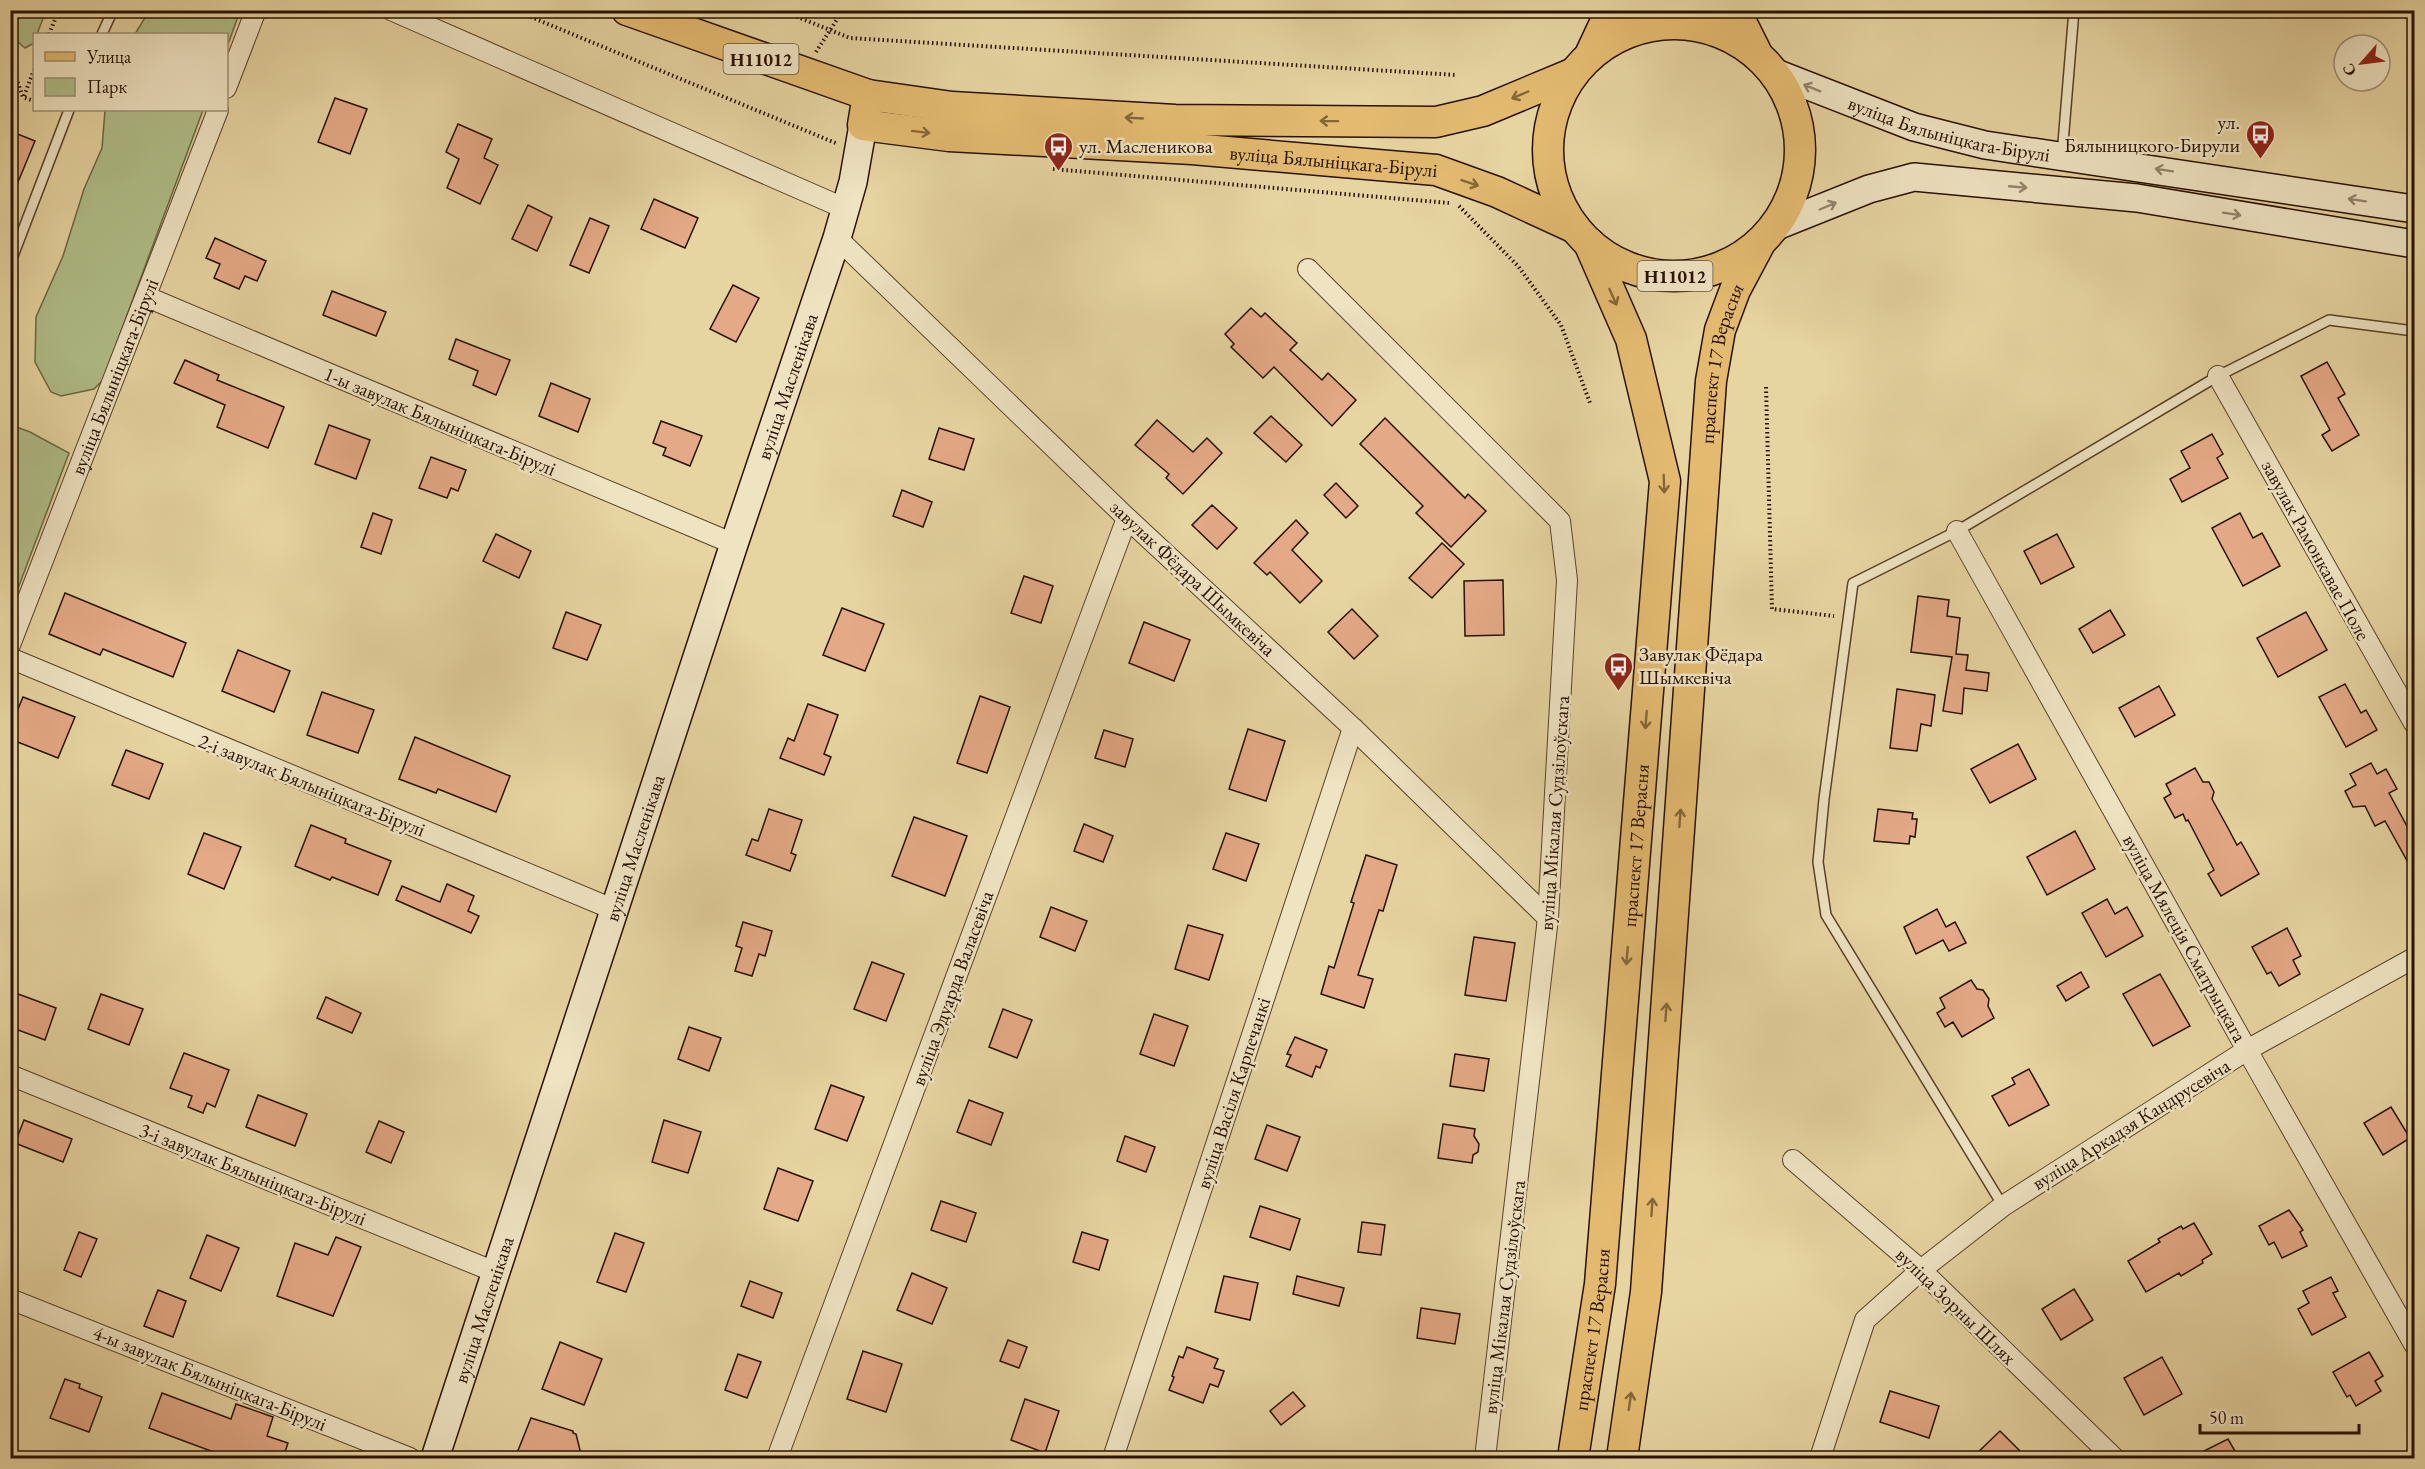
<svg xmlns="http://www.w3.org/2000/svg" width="2425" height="1469" viewBox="0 0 2425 1469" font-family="'EB Garamond',serif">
  <rect width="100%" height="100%" fill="#e6d4a1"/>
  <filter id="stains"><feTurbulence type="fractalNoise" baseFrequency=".00333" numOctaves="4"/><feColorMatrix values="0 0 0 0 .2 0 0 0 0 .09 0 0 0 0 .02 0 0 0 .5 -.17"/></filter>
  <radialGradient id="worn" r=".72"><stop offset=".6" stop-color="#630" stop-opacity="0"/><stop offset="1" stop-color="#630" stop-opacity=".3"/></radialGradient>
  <g fill="#b0be89" stroke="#6c6844" stroke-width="1.5">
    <path d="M11 10 46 11 37 34H34V43L25 48C11 38 10 27 11 10Z"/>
    <path d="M149 11V10L240 11 227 47 226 34H135Z"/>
    <path d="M105 110H203L103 380 94 389 61 396 51 392 35 362 36 317 63 256 84 189 102 148Z"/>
    <path d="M11 425 30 432 69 453 11 607Z"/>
  </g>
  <g fill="#e4a986" stroke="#281100" stroke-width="1.5">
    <path d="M335 98 367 109 350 154 318 142Z"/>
    <path d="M458 124 492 139 484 158 498 165 480 204 447 188 459 159 446 152Z"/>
    <path d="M10 131 35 141 11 199H10Z"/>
    <path d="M654 199 698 218 685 248 641 229Z"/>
    <path d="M528 205 552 217 537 251 512 239Z"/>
    <path d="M590 218 609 226 589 273 570 265Z"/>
    <path d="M215 238 266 261 257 281 245 276 239 289 214 278 220 264 206 258Z"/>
    <path d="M733 285 759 298 736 342 710 329Z"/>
    <path d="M332 291 386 312 376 336 323 315Z"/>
    <path d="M1251 308 1261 317 1265 313 1297 343 1290 350 1322 380 1328 373 1356 400 1332 426 1274 367 1263 378 1231 347 1234 344 1225 334Z"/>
    <path d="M456 339 510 360 496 395 473 385 478 371 449 359Z"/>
    <path d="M185 360 219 375 217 380 284 407 268 448 217 427 225 405 174 383Z"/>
    <path d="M2327 362 2345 394 2338 398 2359 435 2332 451 2322 435 2330 430 2301 376Z"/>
    <path d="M551 383 590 399 578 432 539 416Z"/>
    <path d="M1271 416 1302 445 1286 462 1254 433Z"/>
    <path d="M1385 418 1465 498 1468 494 1486 511 1451 547 1416 513 1423 506 1360 444Z"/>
    <path d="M1157 420 1193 452 1207 438 1222 453 1183 494 1166 478 1169 474 1135 445Z"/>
    <path d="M661 421 702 436 690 466 663 455 666 448 653 443Z"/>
    <path d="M329 425 370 440 356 479 315 464Z"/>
    <path d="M939 428 974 439 964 470 929 459Z"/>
    <path d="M2212 434 2223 454 2217 458 2228 478 2182 502 2170 479 2190 468 2181 451Z"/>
    <path d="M431 457 466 470 458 491 451 488 447 498 419 488Z"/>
    <path d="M1336 483 1358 506 1346 518 1324 495Z"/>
    <path d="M902 490 932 502 923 527 893 516Z"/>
    <path d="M1212 505 1237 528 1217 549 1192 525Z"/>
    <path d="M373 513 392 520 381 554 361 547Z"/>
    <path d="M2240 513 2253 538 2262 533 2280 566 2243 586 2212 528Z"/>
    <path d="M1296 520 1308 533 1292 550 1322 581 1300 603 1270 572 1267 575 1254 563Z"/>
    <path d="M496 534 531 551 519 578 483 561Z"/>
    <path d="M2057 534 2074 567 2041 584 2024 551Z"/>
    <path d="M1442 543 1464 564 1432 598 1409 578Z"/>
    <path d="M1024 576 1053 586 1041 623 1011 613Z"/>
    <path d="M1503 580 1504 635 1465 636 1464 581Z"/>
    <path d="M65 593 186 643 173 677 103 649 100 655 49 634Z"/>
    <path d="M1918 596 1949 600 1947 616 1960 618 1956 654 1968 655 1966 670 1989 673 1987 691 1964 688 1962 714 1943 711 1952 657 1911 652Z"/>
    <path d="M842 608 884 624 865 671 823 655Z"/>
    <path d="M1352 609 1378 636 1354 659 1328 632Z"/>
    <path d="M2110 610 2125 635 2093 653 2079 629Z"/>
    <path d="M566 612 601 625 587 660 553 648Z"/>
    <path d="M2306 612 2327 650 2278 677 2257 638Z"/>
    <path d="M1144 622 1190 640 1174 681 1129 663Z"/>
    <path d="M238 650 290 671 274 712 222 691Z"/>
    <path d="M2345 684 2361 713 2366 710 2377 730 2346 747 2319 697Z"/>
    <path d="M2159 686 2175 715 2135 737 2119 708Z"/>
    <path d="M1897 689 1935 695 1931 726 1921 724 1917 751 1890 748Z"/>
    <path d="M322 692 374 710 358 753 307 735Z"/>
    <path d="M980 696 1010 707 987 773 957 763Z"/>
    <path d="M23 697 75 717 58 758 10 739V728Z"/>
    <path d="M808 704 838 715 824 754 831 757 824 775 780 758 788 738 794 741Z"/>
    <path d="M1248 729 1285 741 1266 801 1229 789Z"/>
    <path d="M1104 730 1133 739 1125 767 1095 758Z"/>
    <path d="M415 737 510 776 496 812 438 789 436 793 399 779Z"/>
    <path d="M2018 744 2036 779 1990 803 1971 769Z"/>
    <path d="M126 750 163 764 149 799 112 785Z"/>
    <path d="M2371 763 2377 774 2386 769 2397 789 2389 793 2415 841V875L2385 821 2375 826 2365 806 2353 807 2345 791 2356 785 2350 774Z"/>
    <path d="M2195 768 2203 782H2209L2214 792 2212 799 2228 828 2237 845 2241 842 2259 874 2221 896 2208 874 2214 870 2188 820 2186 821 2183 814 2175 818 2164 798 2171 794 2166 784Z"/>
    <path d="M769 809 802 820 791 853 796 855 790 871 746 855 752 839 758 841Z"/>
    <path d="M1878 809 1913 813 1912 819H1917L1915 837 1910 836 1909 844 1874 841Z"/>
    <path d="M914 817 967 836 945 896 892 876Z"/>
    <path d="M1084 824 1113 836 1103 862 1074 851Z"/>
    <path d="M311 825 346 839 345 843 391 861 378 895 332 877 330 880 295 866Z"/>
    <path d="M2075 831 2095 869 2047 895 2027 857Z"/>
    <path d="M204 833 241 847 224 889 188 874Z"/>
    <path d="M1226 833 1259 844 1246 881 1213 869Z"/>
    <path d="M1366 855 1397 865 1383 911 1379 910 1358 975 1373 979 1364 1008 1321 994 1329 966 1334 968 1354 903 1351 902Z"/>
    <path d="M447 884 474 896 468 911 479 916 471 933 396 900 402 886 440 902Z"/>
    <path d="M2107 899 2115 914 2127 907 2143 936 2106 957 2082 913Z"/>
    <path d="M1051 907 1087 921 1075 951 1040 937Z"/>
    <path d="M1937 909 1946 927 1955 922 1966 943 1949 951 1943 940 1916 954 1904 927Z"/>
    <path d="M743 922 772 931 765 956 759 954 752 976 735 971 742 948 736 946Z"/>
    <path d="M1188 925 1223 935 1209 980 1175 969Z"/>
    <path d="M2287 928 2301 956 2293 960 2300 974 2279 986 2271 972 2267 974 2252 947Z"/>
    <path d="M1474 937 1515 943 1506 1001 1465 995Z"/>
    <path d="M872 962 904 974 886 1021 854 1009Z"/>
    <path d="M2081 972 2089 987 2066 1001 2057 986Z"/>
    <path d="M2160 974 2190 1026 2153 1046 2123 994Z"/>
    <path d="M1971 980 1977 989 1983 990 1989 999 1988 1006 1994 1018 1962 1037 1953 1022 1945 1027 1937 1013 1945 1008 1940 998Z"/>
    <path d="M10 991 56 1008 45 1040 10 1027Z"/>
    <path d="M101 994 143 1009 129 1045 88 1029Z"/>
    <path d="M326 997 361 1013 352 1033 317 1018Z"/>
    <path d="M1003 1009 1032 1020 1017 1058 989 1047Z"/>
    <path d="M1154 1014 1188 1026 1174 1066 1140 1054Z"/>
    <path d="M689 1027 721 1038 709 1071 678 1059Z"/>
    <path d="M1295 1037 1327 1050 1320 1068 1316 1066 1312 1077 1286 1066 1291 1055 1287 1054Z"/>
    <path d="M184 1053 229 1070 215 1107 207 1103 203 1113 188 1107 192 1096 170 1088Z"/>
    <path d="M1455 1054 1489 1059 1484 1091 1450 1086Z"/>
    <path d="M2029 1069 2049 1105 2009 1126 1992 1096 2015 1084 2012 1078Z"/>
    <path d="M831 1085 864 1097 847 1141 815 1129Z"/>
    <path d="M258 1095 307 1114 295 1146 246 1127Z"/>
    <path d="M969 1100 1003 1113 991 1145 957 1132Z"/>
    <path d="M2391 1107 2410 1138 2383 1155 2364 1123Z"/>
    <path d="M24 1120 72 1139 63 1162 15 1143Z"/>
    <path d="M664 1120 701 1132 688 1173 652 1162Z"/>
    <path d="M379 1121 404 1132 391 1163 366 1152Z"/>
    <path d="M1443 1124 1475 1129 1474 1136 1479 1144 1478 1152 1473 1155 1472 1163 1438 1158Z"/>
    <path d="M1267 1125 1300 1137 1287 1171 1255 1159Z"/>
    <path d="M1125 1136 1155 1147 1146 1172 1117 1161Z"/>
    <path d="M778 1168 813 1181 798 1221 764 1209Z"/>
    <path d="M941 1201 976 1213 966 1242 931 1230Z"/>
    <path d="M1260 1206 1300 1219 1290 1250 1250 1237Z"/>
    <path d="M2289 1210 2303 1230 2300 1232 2307 1246 2282 1258 2274 1242 2269 1245 2259 1226Z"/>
    <path d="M1362 1222 1385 1225 1381 1255 1358 1252Z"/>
    <path d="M2194 1223 2212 1254 2202 1260 2203 1263 2181 1276 2179 1273 2146 1292 2128 1261 2160 1242 2158 1239 2181 1226 2183 1229Z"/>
    <path d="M79 1232 97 1239 81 1277 64 1270Z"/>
    <path d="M1082 1232 1108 1240 1099 1270 1073 1262Z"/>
    <path d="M615 1233 644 1243 626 1292 597 1282Z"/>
    <path d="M207 1235 239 1248 221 1291 190 1278Z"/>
    <path d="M336 1237 361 1247 333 1316 277 1296 295 1243 328 1255Z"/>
    <path d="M912 1273 947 1288 932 1324 897 1310Z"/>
    <path d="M1224 1276 1258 1283 1250 1320 1215 1312Z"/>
    <path d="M1297 1276 1344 1288 1339 1306 1293 1294Z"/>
    <path d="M2331 1277 2338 1291 2333 1293 2346 1317 2312 1335 2298 1309 2309 1303 2303 1291Z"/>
    <path d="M750 1281 782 1293 773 1318 741 1306Z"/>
    <path d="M2074 1289 2093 1320 2061 1340 2042 1309Z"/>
    <path d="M158 1290 186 1301 173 1337 144 1326Z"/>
    <path d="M1421 1308 1460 1314 1455 1344 1417 1338Z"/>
    <path d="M1008 1340 1027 1347 1019 1368 1000 1361Z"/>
    <path d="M560 1342 602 1359 584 1405 542 1389Z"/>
    <path d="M1187 1347 1218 1359 1214 1368 1224 1371 1218 1387 1210 1384 1203 1403 1169 1390 1174 1377 1172 1376 1179 1356 1183 1358Z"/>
    <path d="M863 1351 902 1364 886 1412 847 1399Z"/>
    <path d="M2369 1352 2383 1376 2375 1381 2381 1391 2356 1406 2350 1395 2347 1397 2333 1372Z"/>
    <path d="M738 1354 761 1362 747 1398 725 1390Z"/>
    <path d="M2162 1357 2182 1394 2144 1415 2124 1378Z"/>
    <path d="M65 1379 80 1384 79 1388 102 1397 89 1432 50 1418Z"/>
    <path d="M1890 1391 1939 1406 1929 1438 1880 1422Z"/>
    <path d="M1293 1392 1305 1406 1281 1425 1270 1411Z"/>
    <path d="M162 1393 231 1419 236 1404 273 1417 267 1436 288 1443 283 1458H218L219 1454 149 1428Z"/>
    <path d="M1025 1399 1059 1411 1045 1453 1011 1440Z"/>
    <path d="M531 1418 573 1431V1433L576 1434 582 1458H515Z"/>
    <path d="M2000 1431 2027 1458H1972Z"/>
    <path d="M2228 1439 2239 1458H2190Z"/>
  </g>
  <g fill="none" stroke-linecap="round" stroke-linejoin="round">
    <defs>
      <g id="lane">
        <path d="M102 34 113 10"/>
        <path d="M2062 155 2074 10"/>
        <path d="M10 264 69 110"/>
        <path d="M2003 1206 1826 915 1818 862 1824 799 1853 583 1957 531 2218 376 2329 320 2414 331"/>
      </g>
      <g id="street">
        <path d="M391 10 846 209"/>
        <path d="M226 88 256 10"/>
        <path d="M837 238 1127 518 1353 728 1548 918"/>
        <path d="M1308 269 1560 521 1567 580 1548 918 1485 1458"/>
        <path d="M147 297 734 544"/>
        <path d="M2218 376 2414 723"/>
        <path d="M1957 531 2247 1050 2414 1344"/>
        <path id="s1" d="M10 645 218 110"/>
        <path d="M10 658 615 910"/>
        <path d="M10 1075 495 1272"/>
        <path d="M1793 1160 1921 1270 2114 1458"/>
        <path d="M10 1299 410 1458"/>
        <path d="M777 1458 1127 518"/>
        <path d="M1113 1458 1353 728"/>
        <path d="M1820 1458 1865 1320 1921 1270 2003 1206 2247 1050 2414 958"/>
      </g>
      <g id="secondary">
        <path id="s2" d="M1773 72 1914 127 1985 145 2414 209"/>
        <path d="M1774 227 1869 189 1914 177 2137 198 2414 244"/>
        <path id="s3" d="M435 1458 734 544 837 238 853 182 863 125"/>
      </g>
      <g id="primary">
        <path id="s4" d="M627 10 868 95 863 125 949 136 1192 149 1436 170 1497 192 1575 228"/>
        <path d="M1735 10 1757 54"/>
        <circle cx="1674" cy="150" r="126"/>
        <path d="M1590 55 1611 10"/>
        <path d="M868 95 952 107 1175 120 1436 122 1483 111 1574 73"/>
        <path id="s5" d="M1573 1458 1600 1284 1665 481 1631 339 1589 243"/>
        <path id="s6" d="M1622 1458 1646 1292 1711 381 1720 330 1735 290 1760 243"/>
      </g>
    </defs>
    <use href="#lane" stroke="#584228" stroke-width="12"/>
    <use href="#street" stroke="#584228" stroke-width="22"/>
    <use href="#secondary" stroke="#281100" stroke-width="30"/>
    <use href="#primary" stroke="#281100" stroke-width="33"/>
    <g stroke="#281100" stroke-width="4" stroke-dasharray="1.5 3" stroke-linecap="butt">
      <path d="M514 10 838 144"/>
      <path d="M780 10 850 38 1456 75"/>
      <path d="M49 34 59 10"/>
      <path d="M816 52 843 10"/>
      <path d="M10 61 23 97 34 101"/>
      <path d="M24 96 34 70"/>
      <path d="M1053 169 1449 203"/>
      <path d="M1459 206 1518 266 1561 325 1590 403"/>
      <path d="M1766 387 1772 609 1834 616"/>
    </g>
    <use href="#lane" stroke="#efe3c2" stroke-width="9"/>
    <use href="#street" stroke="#efe3c2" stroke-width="20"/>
    <use href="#secondary" stroke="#efe3c2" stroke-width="27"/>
    <use href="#primary" stroke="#e3ba70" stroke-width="30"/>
  </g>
  <defs><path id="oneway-shaft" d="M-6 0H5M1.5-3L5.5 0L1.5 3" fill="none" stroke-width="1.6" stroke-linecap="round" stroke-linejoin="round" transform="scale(1.5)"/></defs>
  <g stroke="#95846b">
    <use href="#oneway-shaft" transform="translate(1812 88) rotate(-158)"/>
    <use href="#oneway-shaft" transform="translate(2164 170) rotate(-171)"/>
    <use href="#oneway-shaft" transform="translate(2018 187) rotate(5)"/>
    <use href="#oneway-shaft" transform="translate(2357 200) rotate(-171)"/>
    <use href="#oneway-shaft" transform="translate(1828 206) rotate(-23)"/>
    <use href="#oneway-shaft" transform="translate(2232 214) rotate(9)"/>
  </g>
  <g stroke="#866638">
    <use href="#oneway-shaft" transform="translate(1520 95) rotate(157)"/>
    <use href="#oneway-shaft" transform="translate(1134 118) rotate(-177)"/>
    <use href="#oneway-shaft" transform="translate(1329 121) rotate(-179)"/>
    <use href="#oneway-shaft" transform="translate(921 132) rotate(7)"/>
    <use href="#oneway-shaft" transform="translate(1470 183) rotate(19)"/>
    <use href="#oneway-shaft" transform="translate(1613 297) rotate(66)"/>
    <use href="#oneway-shaft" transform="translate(1664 484) rotate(88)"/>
    <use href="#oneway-shaft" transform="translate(1646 720) rotate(95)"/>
    <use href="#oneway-shaft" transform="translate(1680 818) rotate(-86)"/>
    <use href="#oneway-shaft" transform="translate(1627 956) rotate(95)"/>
    <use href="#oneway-shaft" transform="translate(1666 1012) rotate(-86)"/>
    <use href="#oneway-shaft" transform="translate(1652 1207) rotate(-86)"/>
    <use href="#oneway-shaft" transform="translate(1630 1401) rotate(-82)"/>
  </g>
  <defs>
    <symbol id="bus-pin" viewBox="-11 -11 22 30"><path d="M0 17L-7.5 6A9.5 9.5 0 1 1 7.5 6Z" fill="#8f2418" stroke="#efe3c2"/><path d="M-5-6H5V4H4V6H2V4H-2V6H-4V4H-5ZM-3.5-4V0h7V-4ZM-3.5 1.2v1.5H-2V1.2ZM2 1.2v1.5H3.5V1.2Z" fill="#fff"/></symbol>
  </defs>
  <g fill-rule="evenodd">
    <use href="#bus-pin" x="2244" y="118" width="33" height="45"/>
    <use href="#bus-pin" x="1042" y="130" width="33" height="45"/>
    <use href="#bus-pin" x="1602" y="650" width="33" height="45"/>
  </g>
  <g text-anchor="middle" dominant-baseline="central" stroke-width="5" stroke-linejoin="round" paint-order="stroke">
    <g fill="#efe3c2" stroke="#64503a" stroke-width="1.5">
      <rect x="723.5" y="44" width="75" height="30" rx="4.5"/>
      <rect x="1637.5" y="261" width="75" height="30" rx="4.5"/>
    </g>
    <g font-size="18" font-weight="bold" fill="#281100">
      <text x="761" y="59">Н11012</text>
      <text x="1675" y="276">Н11012</text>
    </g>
    <g font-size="20" fill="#281100" stroke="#efe3c2" text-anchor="start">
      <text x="2240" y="122" text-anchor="end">ул.<tspan x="2240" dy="23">Бялыницкого-Бирули</tspan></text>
      <text x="1079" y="146">ул. Масленикова</text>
      <text x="1639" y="654">Завулак Фёдара<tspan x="1639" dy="23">Шымкевіча</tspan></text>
    </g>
    <g font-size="20" fill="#281100" stroke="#efe3c2">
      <text stroke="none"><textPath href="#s2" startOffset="186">вуліца Бялыніцкага-Бірулі</textPath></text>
      <text stroke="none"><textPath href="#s4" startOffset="758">вуліца Бялыніцкага-Бірулі</textPath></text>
      <text stroke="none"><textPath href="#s6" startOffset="1100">праспект 17 Верасня</textPath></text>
      <text stroke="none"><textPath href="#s1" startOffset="288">вуліца Бялыніцкага-Бірулі</textPath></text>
      <text stroke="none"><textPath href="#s3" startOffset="1128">вуліца Масленікава</textPath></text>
      <text transform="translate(440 421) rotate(23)">1-ы завулак Бялыніцкага-Бірулі</text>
      <text transform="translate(2316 550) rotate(61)">завулак Рамонкавае Поле</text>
      <text transform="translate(1193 578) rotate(43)">завулак Фёдара Шымкевіча</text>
      <text transform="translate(312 785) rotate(22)">2-і завулак Бялыніцкага-Бірулі</text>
      <text transform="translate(1554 813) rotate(-86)">вуліца Мікалая Судзілоўскага</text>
      <text stroke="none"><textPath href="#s5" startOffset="616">праспект 17 Верасня</textPath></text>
      <text stroke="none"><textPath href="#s3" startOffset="642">вуліца Масленікава</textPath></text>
      <text transform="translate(2185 938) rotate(61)">вуліца Мялеція Сматрыцкага</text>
      <text transform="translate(952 988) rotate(-70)">вуліца Эдуарда Валасевіча</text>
      <text transform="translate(1233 1093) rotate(-72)">вуліца Васіля Карпечанкі</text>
      <text transform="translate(2131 1124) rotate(-32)">вуліца Аркадзя Кандрусевіча</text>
      <text transform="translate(253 1174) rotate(22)">3-і завулак Бялыніцкага-Бірулі</text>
      <text transform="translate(1504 1297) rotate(-83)">вуліца Мікалая Судзілоўскага</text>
      <text transform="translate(1956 1306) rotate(44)">вуліца Зорны Шлях</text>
      <text stroke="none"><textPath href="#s3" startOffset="156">вуліца Масленікава</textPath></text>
      <text stroke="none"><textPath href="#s5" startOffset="130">праспект 17 Верасня</textPath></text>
      <text transform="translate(210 1378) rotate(22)">4-ы завулак Бялыніцкага-Бірулі</text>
    </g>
  </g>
  <rect width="2425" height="1469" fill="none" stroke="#e6d4a1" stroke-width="36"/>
  <rect x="12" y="12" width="2401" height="1445" fill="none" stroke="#281100" stroke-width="3"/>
  <rect x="18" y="18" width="2389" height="1433" fill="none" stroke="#281100" stroke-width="1.5"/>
  <rect x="33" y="33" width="195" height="78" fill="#efe3c2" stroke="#9f8f74" stroke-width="1.5"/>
  <rect x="45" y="52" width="30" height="9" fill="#e3ba70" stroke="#9f8f74" stroke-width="1.5"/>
  <text x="87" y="63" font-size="18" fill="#281100">Улица</text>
  <rect x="45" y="78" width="30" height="18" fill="#b0be89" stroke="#9f8f74" stroke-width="1.5"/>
  <text x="87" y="93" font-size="18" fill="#281100">Парк</text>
  <g transform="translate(2362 63) rotate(242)"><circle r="28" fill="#efe3c2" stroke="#9f8f74" stroke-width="1.5"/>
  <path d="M0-4.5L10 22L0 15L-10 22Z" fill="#8f2418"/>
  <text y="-9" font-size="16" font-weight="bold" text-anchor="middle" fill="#281100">С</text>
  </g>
  <path d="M2200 1424v9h159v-9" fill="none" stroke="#281100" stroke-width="3"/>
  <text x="2209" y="1424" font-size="18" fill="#281100" stroke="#efe3c2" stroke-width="4.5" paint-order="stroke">50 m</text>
  <rect width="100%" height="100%" filter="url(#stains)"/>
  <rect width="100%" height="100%" fill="url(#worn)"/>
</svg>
